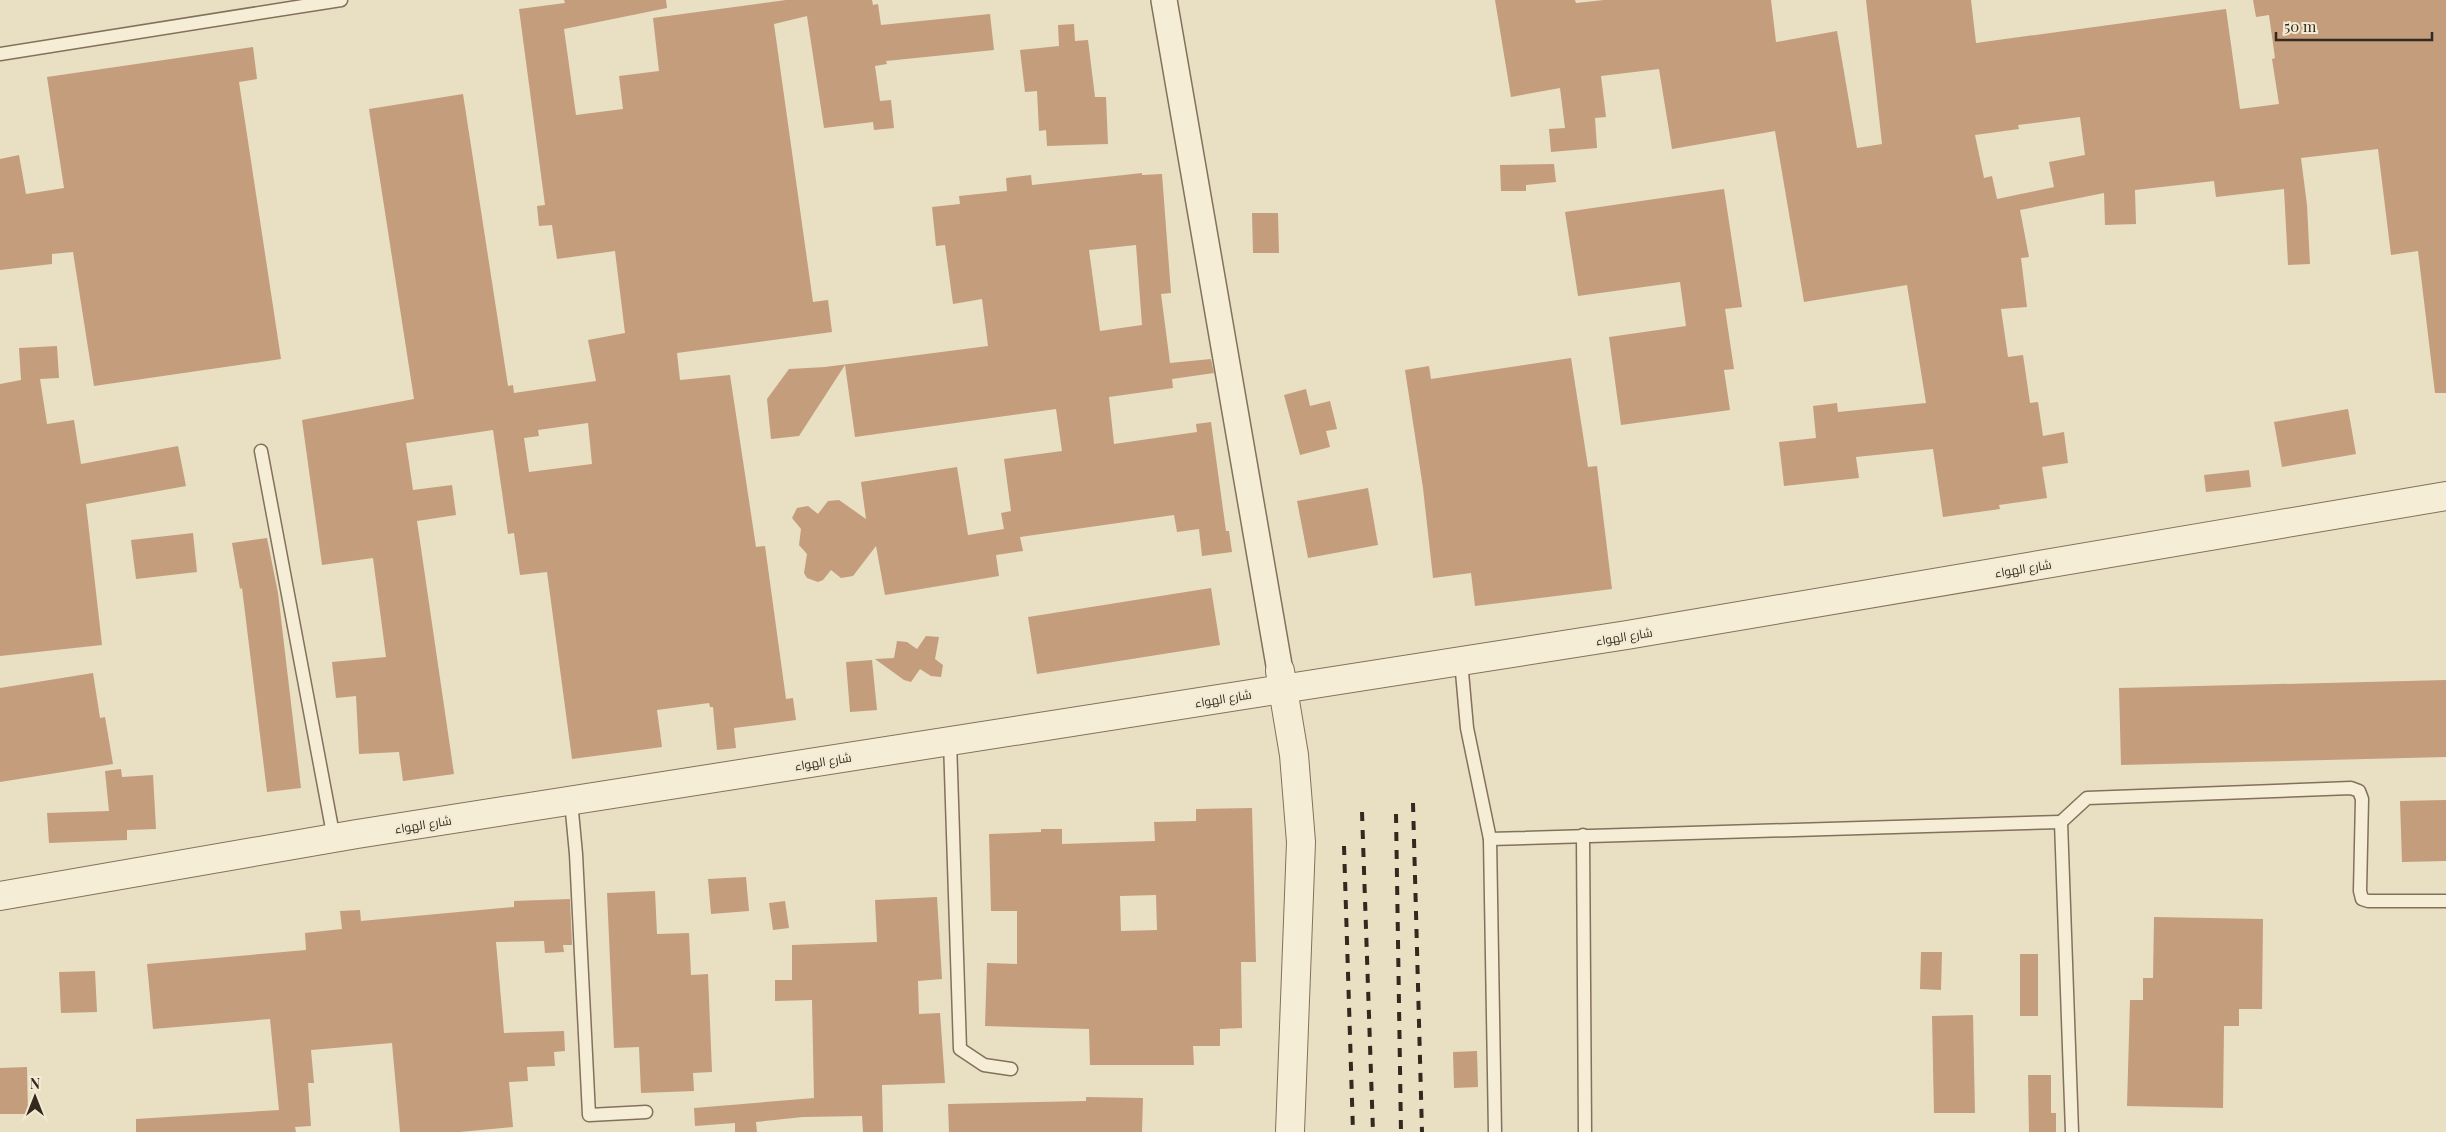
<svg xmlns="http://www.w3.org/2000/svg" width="2446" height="1132" viewBox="0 0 2446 1132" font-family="'Playfair Display',Cairo,serif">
  <rect width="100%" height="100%" fill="#e9dfc3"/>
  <g fill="#c49d7c" fill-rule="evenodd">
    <path d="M564 0H666L667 8 564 29 576 115 623 109 619 76 659 71 653 18 786 0H872L873 5 878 4 881 25 990 14 994 50 886 61 887 64 875 66 880 101 891 100 894 128 874 130 873 122 824 128 807 16 774 24 813 302 828 300 832 332 677 353 680 380 730 375 756 547 765 546 786 699 793 698 796 720 734 728 736 748 717 750 713 707H710L709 703 657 710 662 747 572 759 547 572 520 575 514 533 508 534 493 430 406 443 413 490 452 485 456 515 417 521 454 774 403 781 399 752 359 754 356 696 336 698 332 662 386 657 373 558 322 565 302 420 414 399 369 109 463 94 508 386 513 385 514 393 596 381 588 340 625 333 615 251 557 259 552 225 539 226 537 206 545 205 519 9 565 3ZM588 423 592 464 529 472 524 438 539 436 538 430Z"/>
    <path d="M1495 0H1575L1576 3 1604 0H1771L1776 42 1837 31 1857 148 1882 144 1866 0H1971L1976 43 2226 9 2240 109 2279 104 2272 59 2275 58 2269 15 2256 17 2253 0H2446V393H2435L2418 251 2391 255 2378 149 2301 158 2307 205 2310 264 2288 265 2284 189 2216 197 2214 181 2135 190 2136 224 2105 225 2104 193 2020 210 2029 257 2021 258 2027 307 2001 309 2008 357 2023 355 2030 403 2038 402 2043 436 2064 432 2068 463 2042 467 2047 498 1999 505 2000 509 1943 517 1933 449 1856 457 1859 478 1784 486 1779 442 1816 438 1813 406 1837 403 1838 412 1926 403 1907 285 1804 302 1775 131 1672 149 1659 69 1601 76 1606 117 1595 118 1597 148 1551 152 1549 129 1565 128 1560 88 1511 97ZM2080 117 2085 155 2049 162 2054 187 1997 199 1992 176 1984 178 1975 135 2019 129 2018 125Z"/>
    <path d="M1074 24 1075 41 1088 40 1095 97H1106L1108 144 1047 146 1046 130 1039 131 1037 91 1025 92 1020 50 1059 46 1058 25Z"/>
    <path d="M253 47 257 79 239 82 281 359 94 386 73 252 52 254V264L0 270V159L19 155 26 194 64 188 47 77Z"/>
    <path d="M1554 164 1556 182 1526 185V191H1501L1500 165Z"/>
    <path d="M1142 173V175L1162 174 1171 293 1161 294 1170 363 1211 359 1214 373 1172 379 1173 388 1109 397 1114 444 1197 432 1196 424 1211 422 1226 531H1229L1232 552 1202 556 1199 529 1177 532 1174 515 1020 537 1023 551 996 555 999 576 885 595 876 546 853 576 841 578 831 570 823 580 818 582 807 578 804 573 807 554 799 545 801 529 792 518 797 508 808 506 818 514 828 501 839 500 866 519 861 482 957 467 968 535 1004 529 1001 513 1011 511 1004 459 1062 451 1056 409 855 437 845 365 799 436 771 439 767 399 789 369 825 367 988 346 982 299 953 304 945 245 936 246 932 207 960 204 959 196 1007 191 1006 178 1031 175 1032 185ZM1136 245 1142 325 1100 331 1089 250Z"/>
    <path d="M1724 189 1742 307 1725 309 1734 369 1724 370 1730 410 1621 425 1609 337 1686 326 1680 282 1578 296 1565 212Z"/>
    <path d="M1252 213H1278L1279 253H1253Z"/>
    <path d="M57 346 59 378 40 379 47 424 74 420 81 464 178 446 186 486 86 504 102 645 0 656V384L21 380 19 348Z"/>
    <path d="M1571 358 1588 467 1597 466 1612 589 1475 606 1471 573 1433 578 1423 488 1405 370 1429 366 1431 379Z"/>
    <path d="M1306 389 1310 406 1330 401 1337 429 1326 431 1330 447 1300 455 1284 395Z"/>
    <path d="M2348 409 2356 454 2282 467 2274 422Z"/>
    <path d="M2249 470 2251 487 2206 492 2204 475Z"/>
    <path d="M1368 488 1378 545 1308 558 1297 501Z"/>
    <path d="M193 533 197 572 136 579 131 540Z"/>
    <path d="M267 538 278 593 301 788 267 792 242 588 240 589 232 543Z"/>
    <path d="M1211 588 1220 645 1037 674 1028 617Z"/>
    <path d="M926 636 939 637 935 659 943 665 941 677 931 676 920 669 911 682 904 680 875 659 894 658 897 641 907 642 917 649Z"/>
    <path d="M872 660 877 710 850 712 846 662Z"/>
    <path d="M93 673 100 718 105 717 113 764 0 782V688Z"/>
    <path d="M2446 680V757L2121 765 2119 688Z"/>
    <path d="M121 769 122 777 153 775 156 829 127 830V840L49 843 47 813 109 811 105 771Z"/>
    <path d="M2446 800V861L2402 862 2400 801Z"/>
    <path d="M1252 808 1256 962H1241L1242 1028 1220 1029V1046H1193L1194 1065H1090L1089 1029 985 1026 987 963 1017 964V911H991L989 834 1041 832V829H1062V844L1155 841 1154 822 1196 821V809ZM1156 895 1157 930 1121 931 1120 896Z"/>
    <path d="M746 877 749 911 711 914 708 879Z"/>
    <path d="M655 891 657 934 689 933 691 975 708 974 712 1072 693 1073 694 1091 641 1093 639 1047 614 1048 607 893Z"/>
    <path d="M937 897 942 979 918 981 919 1014 940 1013 945 1083 882 1085 883 1132H863L862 1116 803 1117 756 1122 757 1132H735V1123L695 1126 694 1108 814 1098 812 1000 775 1001V980H792V945L877 942 875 900Z"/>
    <path d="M570 899 572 945H563L564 952 545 953 544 941 496 942 504 1033 564 1031 565 1051 554 1052 555 1066 527 1067 528 1081 509 1082 513 1127 460 1132H400L392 1043 311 1050 314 1083H308L311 1126 295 1127 296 1132H136V1119L279 1110 270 1019 153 1029 147 964 306 950 305 933 342 929 340 911 360 910 361 921 514 907V901Z"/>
    <path d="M785 901 789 928 773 930 769 903Z"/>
    <path d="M2154 917 2263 919 2262 1009H2239V1026H2224L2223 1108 2127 1106 2130 1000H2143V978H2153Z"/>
    <path d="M1921 952H1942L1941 990 1920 989Z"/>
    <rect x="2020" y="954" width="18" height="62"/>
    <path d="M95 971 97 1012 61 1013 59 972Z"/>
    <path d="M1973 1015 1975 1113H1934L1932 1016Z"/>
    <path d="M1477 1051 1478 1087 1454 1088 1453 1052Z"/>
    <path d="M27 1067 28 1114H0V1068Z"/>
    <path d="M2028 1075H2051V1113H2056V1132H2029Z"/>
    <path d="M1086 1097 1143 1098 1142 1132H949L948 1104 1086 1101Z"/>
  </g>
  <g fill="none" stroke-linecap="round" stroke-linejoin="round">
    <defs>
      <g id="service">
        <path d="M0 54 341 0"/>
        <path d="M261 451 334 839"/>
        <path d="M1461 661 1467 728 1490 839 1495 1132"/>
        <path d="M950 741 960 1049 984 1065 1011 1069"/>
        <path d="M571 801 576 854 589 1115 646 1112"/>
        <path d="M1583 835 1585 1132"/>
        <path d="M1490 839 2061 822"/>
        <path d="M2072 1132 2061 822 2087 798 2351 788 2359 791 2362 799 2360 891 2362 899 2368 901H2446"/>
      </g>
      <path id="minor" d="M1164 0 1280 671"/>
      <g id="tertiary">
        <path d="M1280 671 1294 755 1301 842 1290 1132"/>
        <path d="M0 896 357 834 1627 635 2446 496"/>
      </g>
    </defs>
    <use href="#service" stroke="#82715c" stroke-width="15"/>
    <use href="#minor" stroke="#82715c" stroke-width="28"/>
    <use href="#tertiary" stroke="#82715c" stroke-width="30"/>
    <use href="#service" stroke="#f5edd5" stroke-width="12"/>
    <use href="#minor" stroke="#f5edd5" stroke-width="25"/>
    <use href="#tertiary" stroke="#f5edd5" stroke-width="28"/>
    <g stroke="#33291e" stroke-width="4" stroke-dasharray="9 9" stroke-linecap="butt">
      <path d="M1413 803 1422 1132"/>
      <path d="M1362 812 1373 1132"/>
      <path d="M1396 814 1401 1132"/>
      <path d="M1344 846 1353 1132"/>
    </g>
  </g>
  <g text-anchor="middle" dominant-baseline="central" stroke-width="4.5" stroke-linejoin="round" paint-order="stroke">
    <g font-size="12" fill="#33291e" stroke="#f2ead2">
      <text transform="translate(2023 568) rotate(-9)">شارع الهواء</text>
      <text transform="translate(1624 636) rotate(-9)">شارع الهواء</text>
      <text transform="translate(1223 698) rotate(-9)">شارع الهواء</text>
      <text transform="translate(823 761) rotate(-9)">شارع الهواء</text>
      <text transform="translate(423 824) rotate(-9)">شارع الهواء</text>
    </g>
  </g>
  <g transform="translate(35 1097)" stroke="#f2ead2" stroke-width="4" paint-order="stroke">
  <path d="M0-4L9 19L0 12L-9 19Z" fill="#33291e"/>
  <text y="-8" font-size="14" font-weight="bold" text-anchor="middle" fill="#33291e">N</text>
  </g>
  <path d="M2276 32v8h156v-8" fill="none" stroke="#33291e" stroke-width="2.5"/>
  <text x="2284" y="32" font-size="15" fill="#33291e" stroke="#f2ead2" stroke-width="4" paint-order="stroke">50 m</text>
</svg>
